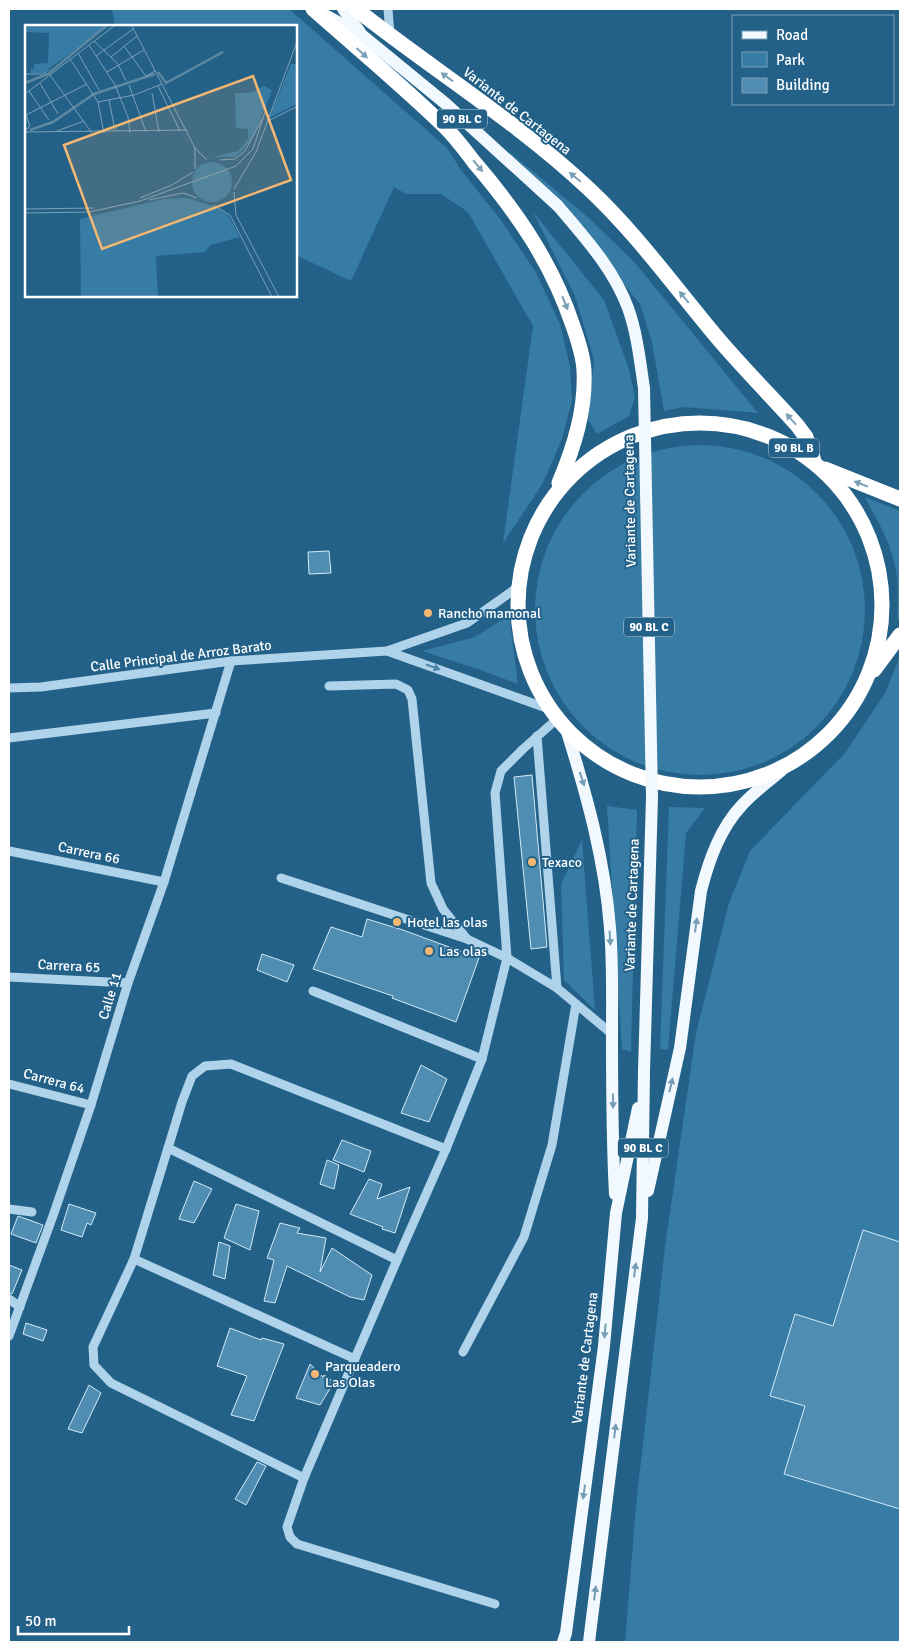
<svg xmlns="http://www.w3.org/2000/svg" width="909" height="1651" viewBox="0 0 909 1651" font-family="Signika,sans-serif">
  <rect width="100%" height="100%" fill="#236188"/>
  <g fill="#377ca5">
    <path d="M112 9H289L447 148 461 170 500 219 535 271 560 324 570 366 572 400 562 439 543 483 503 543 533 326 468 212 441 194H406L394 187 351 281 296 255V26H115Z"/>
    <path d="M506 149 590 219 636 264 758 413 684 407 664 411 652 342 640 304 547 189Z"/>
    <path d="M533 212 604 300 629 369 635 397 629 416 597 434 588 420 594 360 575 296Z"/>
    <circle cx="700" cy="610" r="165"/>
    <path d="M865 497 900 511V617L897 620C898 600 899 580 894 561 888 538 876 518 865 497Z"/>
    <path d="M509 615 518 684 475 668 422 651 475 637Z"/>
    <path d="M900 657V1642H625L636 1506 665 1247 696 1033 729 903 750 851 845 753 885 693Z"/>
    <path d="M607 806 637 810 631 1052 622 1049Z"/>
    <path d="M669 807 705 808 686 833 668 1050 660 1049Z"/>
    <path d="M582 840 595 1010 564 980 561 884Z"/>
  </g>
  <g fill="#508db2" stroke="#d3eaf7">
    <path d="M329 551 331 573 309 574 308 552Z"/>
    <path d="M532 775 547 947 531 949 514 777Z"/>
    <path d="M367 919 403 930 479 958 456 1022 392 998 393 996 313 969 331 927 362 937Z"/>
    <path d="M262 954 294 965 287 982 257 970Z"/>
    <path d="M421 1065 447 1079 429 1122 401 1113Z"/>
    <path d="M342 1140 371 1151 364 1172 333 1160Z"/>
    <path d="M327 1160 339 1165 334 1189 320 1184Z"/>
    <path d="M369 1179 382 1184 377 1199 410 1187 395 1233 382 1229 383 1227 350 1214Z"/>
    <path d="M194 1181 212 1189 194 1223 179 1219Z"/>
    <path d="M69 1204 96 1213 91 1225 87 1223 82 1237 61 1230Z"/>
    <path d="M236 1204 259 1211 250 1250 224 1238Z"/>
    <path d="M18 1216 43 1225 36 1243 11 1234Z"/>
    <path d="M280 1223 300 1228 297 1233 326 1238 320 1272 332 1248 372 1275 364 1300 350 1297 287 1266 275 1303 264 1301 274 1260 267 1258Z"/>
    <path d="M863 1230 900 1242V1509L784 1474 805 1406 770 1396 795 1314 833 1326Z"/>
    <path d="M219 1242 230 1246 225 1279 213 1275Z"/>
    <path d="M9 1265 22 1270 12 1294 9 1293Z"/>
    <path d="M26 1323 47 1330 43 1341 23 1334Z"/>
    <path d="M230 1328 261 1340 262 1338 284 1344 254 1421 231 1415 247 1376 217 1366Z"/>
    <path d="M310 1364 323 1377 324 1375 334 1382 320 1405 296 1398Z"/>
    <path d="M89 1385 101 1393 82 1433 68 1429Z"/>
    <path d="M257 1462 266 1466 246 1505 235 1499Z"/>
  </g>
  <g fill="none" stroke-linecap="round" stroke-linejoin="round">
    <g stroke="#afd3ea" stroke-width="9">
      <path d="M388 9 390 35"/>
      <path d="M387 651 549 709"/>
      <path d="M329 686 396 684 408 690 412 699 431 883 443 909 467 939 507 958 557 988 612 1034"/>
      <path d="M9 688 41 687 231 661 387 651 467 623 518 587"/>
      <path d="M537 736 557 988"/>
      <path d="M9 738 216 713"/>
      <path d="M9 851 164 882"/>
      <path d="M281 878 467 939"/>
      <path d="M9 977 128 983"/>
      <path d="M313 991 482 1059"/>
      <path d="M9 1084 91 1105"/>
      <path d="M168 1148 134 1259 93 1347 94 1365 111 1383 304 1478"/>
      <path d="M9 1209 32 1212"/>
      <path d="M134 1259 355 1359"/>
      <path d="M397 1260 168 1148 182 1102 192 1076 205 1066 231 1064 446 1149"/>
      <path d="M9 1299 20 1307"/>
      <path d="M9 1336 54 1213 91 1105 128 983 164 882 231 661"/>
      <path d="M463 1352 524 1237 552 1145 576 1004"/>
      <path d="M495 1604 297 1544 290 1537 287 1527 304 1478 397 1260 446 1149 482 1059 507 958 495 793 501 771 523 749 557 719"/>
    </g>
    <g stroke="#f2f9fe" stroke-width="12">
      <path d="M343 9 360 32"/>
      <path d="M327 16 363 36 446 104 558 206"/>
      <path d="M567 732C587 796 605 861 610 928 613 964 612 999 612 1035 612 1088 612 1141 615 1194"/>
      <path d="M648 1191 680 1048 701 891C709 860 720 828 743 804 754 792 768 782 781 771"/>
      <path d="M563 1642 566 1633 604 1346 616 1213 638 1108"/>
      <path d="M589 1642 642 1218 644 1071"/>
    </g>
    <g stroke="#fff" stroke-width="15">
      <path d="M313 9C357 48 403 86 445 127 456 138 465 150 474 162 517 212 552 263 573 326 578 340 583 355 584 370 586 410 574 447 559 483"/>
      <path d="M356 9C433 70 518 122 589 189 636 233 674 286 715 335 741 366 770 395 797 425L806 437 814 461"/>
      <circle cx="700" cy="605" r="182"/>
      <path d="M825 469 900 499"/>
      <path d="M874 670 900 635"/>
    </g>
    <path stroke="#f2f9fe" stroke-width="12" d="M558 206C585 238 613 268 628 308 637 333 640 361 644 388L652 797 644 1071"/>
  </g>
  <defs><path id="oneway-solid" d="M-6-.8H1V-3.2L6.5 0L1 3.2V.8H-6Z" transform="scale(1.25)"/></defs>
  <g fill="#7ba0b8">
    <use href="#oneway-solid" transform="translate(362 53) rotate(42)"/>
    <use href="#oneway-solid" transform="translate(447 77) rotate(-144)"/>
    <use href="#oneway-solid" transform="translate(478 166) rotate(50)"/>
    <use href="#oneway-solid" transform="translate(575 177) rotate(-140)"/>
    <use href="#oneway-solid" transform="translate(684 297) rotate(-129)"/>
    <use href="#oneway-solid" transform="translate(565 303) rotate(68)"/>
    <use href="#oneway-solid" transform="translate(791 419) rotate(-132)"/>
    <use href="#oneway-solid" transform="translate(861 484) rotate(-159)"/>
  </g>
  <use fill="#4d83a5" href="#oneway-solid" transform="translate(433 667) rotate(19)"/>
  <g fill="#769eb7">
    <use href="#oneway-solid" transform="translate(582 779) rotate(72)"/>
    <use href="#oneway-solid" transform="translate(696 925) rotate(-82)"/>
    <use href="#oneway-solid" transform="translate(610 938) rotate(87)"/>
    <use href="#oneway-solid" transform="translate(671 1085) rotate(-77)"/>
    <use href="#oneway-solid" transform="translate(613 1101) rotate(90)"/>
    <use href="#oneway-solid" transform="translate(635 1270) rotate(-83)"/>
    <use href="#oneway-solid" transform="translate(605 1331) rotate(95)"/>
    <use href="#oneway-solid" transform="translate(615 1431) rotate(-83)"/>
    <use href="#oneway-solid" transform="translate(584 1492) rotate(98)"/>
    <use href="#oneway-solid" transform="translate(595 1593) rotate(-83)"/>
  </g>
  <g fill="#f5b872" stroke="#236188" stroke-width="2">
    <circle cx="428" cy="613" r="5"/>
    <circle cx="532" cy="862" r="5"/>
    <circle cx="397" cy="922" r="5"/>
    <circle cx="429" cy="951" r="5"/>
    <circle cx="315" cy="1374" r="5"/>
  </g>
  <g text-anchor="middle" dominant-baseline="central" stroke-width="4" stroke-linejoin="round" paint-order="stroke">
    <g fill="#236188" stroke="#bdd0db" stroke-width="1">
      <rect x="437" y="109.5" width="50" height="19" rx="4"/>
      <rect x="769" y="438.5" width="50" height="19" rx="4"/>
      <rect x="624" y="617.5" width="50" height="19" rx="4"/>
      <rect x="618" y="1138.5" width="50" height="19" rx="4"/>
    </g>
    <g font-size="12" font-weight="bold" fill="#fff">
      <text x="462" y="119">90 BL C</text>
      <text x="794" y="448">90 BL B</text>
      <text x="649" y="627">90 BL C</text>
      <text x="643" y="1148">90 BL C</text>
    </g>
    <g font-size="14" fill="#fff" stroke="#236188">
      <text transform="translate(517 111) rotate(38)">Variante de Cartagena</text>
      <text transform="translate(630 501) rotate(-91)">Variante de Cartagena</text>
      <text transform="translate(181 656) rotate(-7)">Calle Principal de Arroz Barato</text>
      <text transform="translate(89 853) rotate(12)">Carrera 66</text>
      <text transform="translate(632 905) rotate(-88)">Variante de Cartagena</text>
      <text transform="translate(69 966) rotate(3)">Carrera 65</text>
      <text transform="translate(110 996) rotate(-73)">Calle 11</text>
      <text transform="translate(54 1081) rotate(15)">Carrera 64</text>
      <text transform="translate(585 1358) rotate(-83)">Variante de Cartagena</text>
    </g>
    <g font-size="14" fill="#fff" stroke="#236188" text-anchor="start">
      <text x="438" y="613">Rancho mamonal</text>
      <text x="542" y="862">Texaco</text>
      <text x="407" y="922">Hotel las olas</text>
      <text x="439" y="951">Las olas</text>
      <text x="325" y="1366">Parqueadero<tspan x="325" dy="16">Las Olas</tspan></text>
    </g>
  </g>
  <g transform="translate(25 25)">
    <rect width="272" height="272" fill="#236188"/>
    <path d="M0 1H84L18 48H6V44H9V39L23 38 24 8 0 7ZM266 39H272V79L244 93ZM239 61 247 65 230 109 219 124 210 132H187L213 126 223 114V104L211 103 210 68H225ZM167 157a20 20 0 1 1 40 0a20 20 0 1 1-40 0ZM162 173 191 182 203 190 215 212 185 220 180 227 131 231 133 272H56L55 194 139 174Z" fill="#377ca5"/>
    <path fill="none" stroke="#5d88a2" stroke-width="2.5" d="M133 47 141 58 198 27M0 58 23 49 81 1M5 105 28 97 69 69 130 49"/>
    <path fill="none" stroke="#7ba0b8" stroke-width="1" d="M107 1 170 123 182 135M69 16 93 39 101 56M64 20 90 60 103 92 105 108M99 21 121 51 130 46M53 28 74 65M71 31 108 4M86 32 112 11M45 34 73 77 79 108M82 47 119 25M0 49H18L24 45M25 50 67 108M15 58 33 89M104 60 121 107M133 61 155 106M4 66 24 95M127 68 134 107M0 69 89 1M84 75 90 105M73 77 109 70 137 59M0 87 5 101 0 106M1 90 62 59M243 96 273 81M32 106 59 96M0 107 162 105M170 123V144M195 135 210 134 220 126 239 91M209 164 231 127 273 14M209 167 211 190 254 272M115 173 147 160 168 147M124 175 158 168 172 173M188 180 205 190 247 272M0 184 69 183M0 188 64 187 115 176 211 141 228 124 240 87"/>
    <path fill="#f5b872" fill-opacity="0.15" stroke="#f5b872" stroke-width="2.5" d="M228 51 266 155 77 224 39 120Z"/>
    <rect width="272" height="272" fill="none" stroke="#fff" stroke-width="2.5"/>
  </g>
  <rect width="909" height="1651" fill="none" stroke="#ffffff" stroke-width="20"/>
  <rect x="732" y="15" width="162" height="90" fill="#236188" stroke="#7ba0b8"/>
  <rect x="742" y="31" width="25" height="8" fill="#f2f9fe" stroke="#7ba0b8"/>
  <text x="776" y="40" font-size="15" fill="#ffffff">Road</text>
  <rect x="742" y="52" width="25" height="15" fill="#377ca5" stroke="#7ba0b8"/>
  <text x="776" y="65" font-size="15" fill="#ffffff">Park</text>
  <rect x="742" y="78" width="25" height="15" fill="#508db2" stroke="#7ba0b8"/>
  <text x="776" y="90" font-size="15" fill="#ffffff">Building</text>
  <path d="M18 1626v8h111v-8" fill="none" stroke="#ffffff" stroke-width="2.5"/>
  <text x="25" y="1626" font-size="15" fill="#ffffff" stroke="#236188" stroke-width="4" paint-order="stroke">50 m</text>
</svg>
